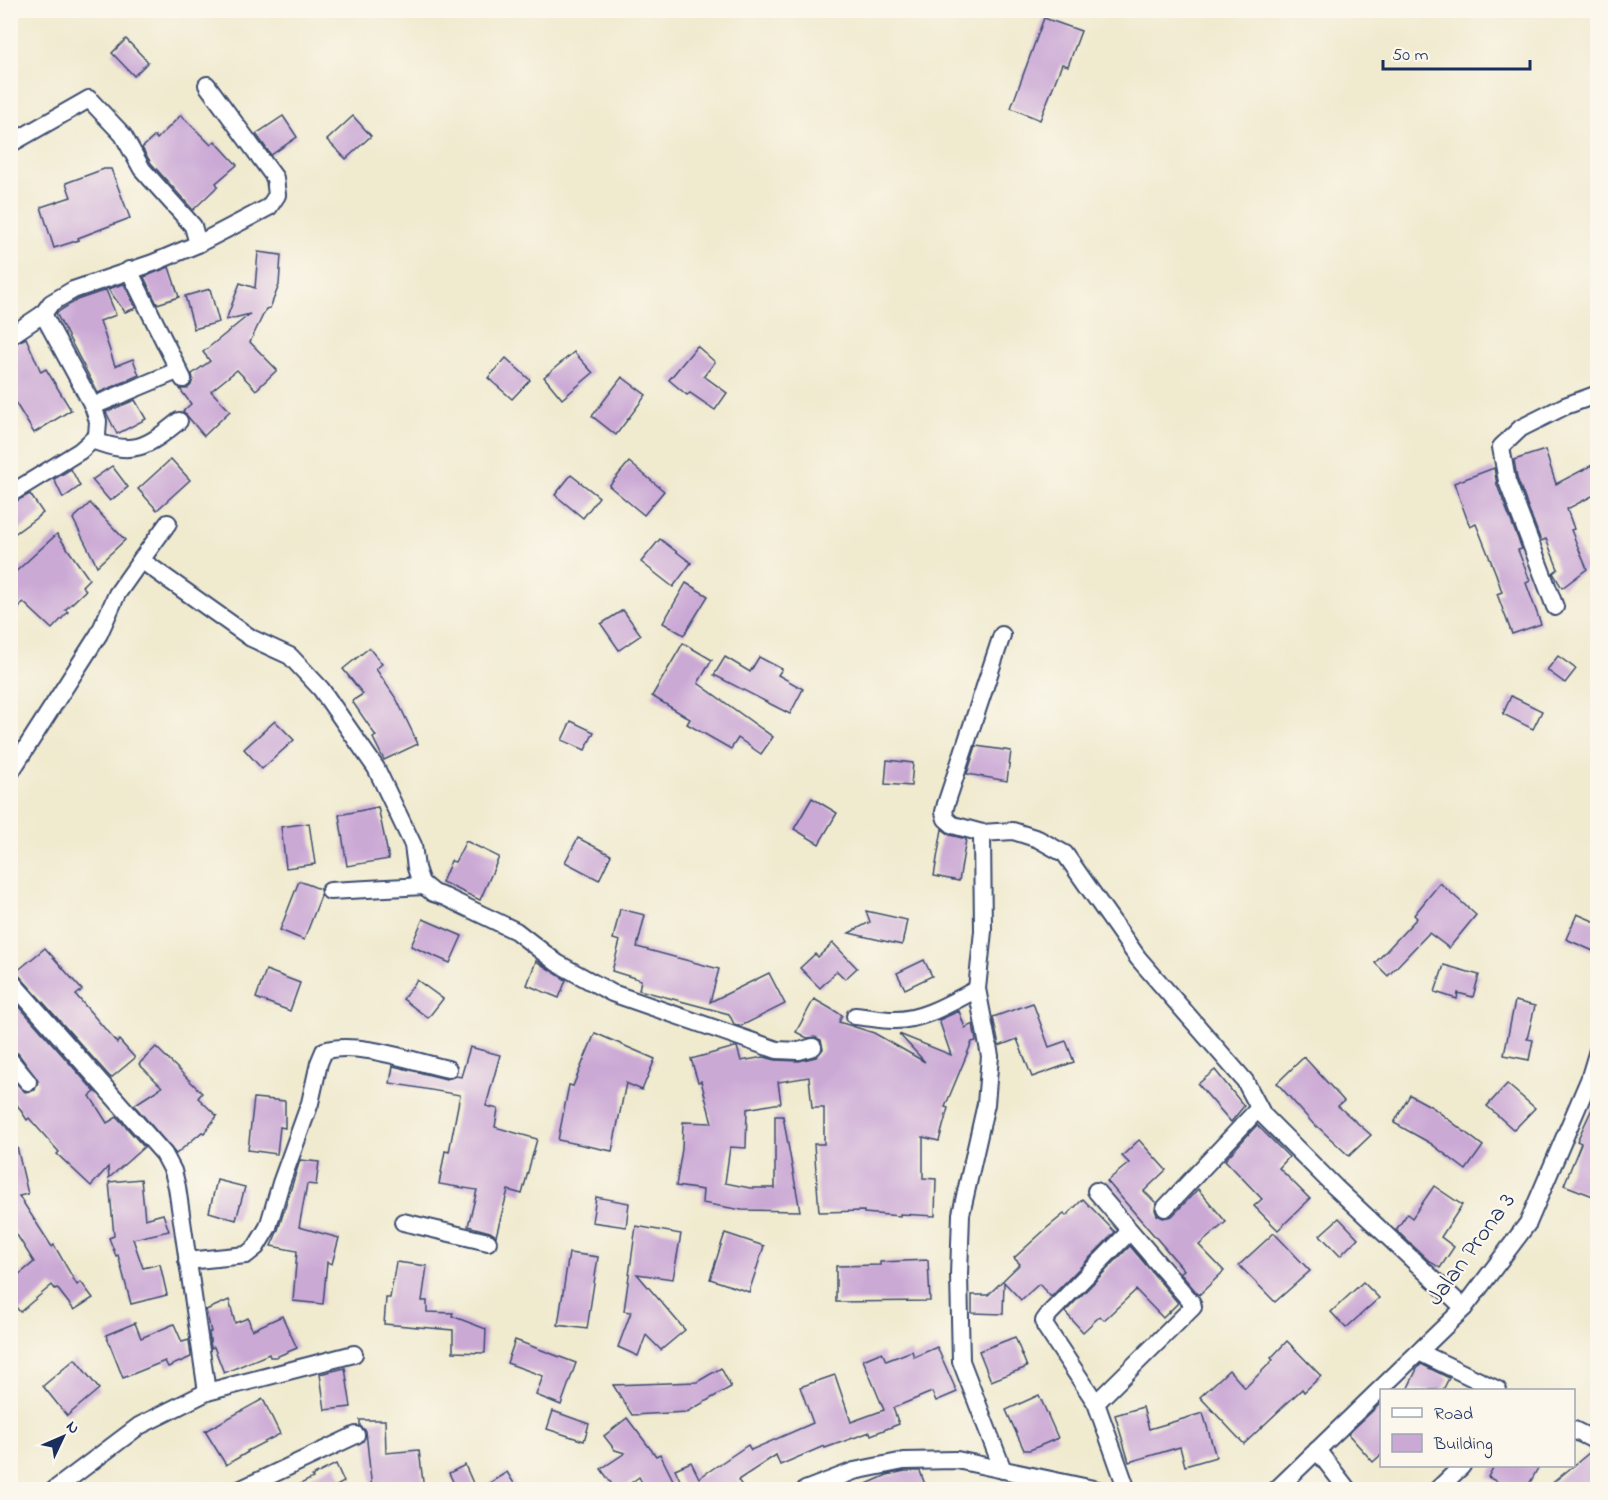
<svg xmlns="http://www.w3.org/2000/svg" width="1608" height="1500" viewBox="0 0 1608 1500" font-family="'Indie Flower',sans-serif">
  <rect width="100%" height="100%" fill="#fbf7ec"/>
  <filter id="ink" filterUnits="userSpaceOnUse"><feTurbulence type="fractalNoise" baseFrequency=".0167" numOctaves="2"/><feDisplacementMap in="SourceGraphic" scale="12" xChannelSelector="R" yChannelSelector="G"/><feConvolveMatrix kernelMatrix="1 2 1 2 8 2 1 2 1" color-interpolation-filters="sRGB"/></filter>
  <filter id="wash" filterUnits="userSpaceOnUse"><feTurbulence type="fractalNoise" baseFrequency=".008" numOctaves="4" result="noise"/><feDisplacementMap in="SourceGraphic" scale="24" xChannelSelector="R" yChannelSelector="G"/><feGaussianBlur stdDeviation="1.35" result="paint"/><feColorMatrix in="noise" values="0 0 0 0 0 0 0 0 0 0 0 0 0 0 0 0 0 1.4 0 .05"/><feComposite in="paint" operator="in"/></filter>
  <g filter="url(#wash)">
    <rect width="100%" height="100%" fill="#f0eacf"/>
    <g id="blocks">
      <g fill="#cba9d5">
        <path d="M1044 18 1081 31 1068 66 1062 64 1040 120 1011 108Z"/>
        <path d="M126 39 148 62 134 76 112 53Z"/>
        <path d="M181 115 211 145 215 141 237 165 216 183 218 186 193 210 151 163 142 148 155 136 157 139Z"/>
        <path d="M283 116 297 137 271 155 256 134Z"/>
        <path d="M353 116 371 136 346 159 327 140Z"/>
        <path d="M104 169H111L130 218 78 238 79 240 54 248 41 207 71 197 66 183Z"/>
        <path d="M258 252 281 255 279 285 270 308 266 309 250 342 277 370 256 390 237 370 211 391 230 411 204 436 183 411 191 404 180 389H187L191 385 193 379 192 374 210 361 203 352 250 314 226 320 240 283 255 288Z"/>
        <path d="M169 267 179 297 157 304 144 277Z"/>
        <path d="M124 284 136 308 125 312 108 289Z"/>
        <path d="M210 289 219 322 194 329 185 296Z"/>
        <path d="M106 290 116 315 100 321 115 366 133 359 139 375 98 393 56 313 77 300Z"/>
        <path d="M26 338 41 372 46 369 71 410 34 433 10 394V391L15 388 10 377V346Z"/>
        <path d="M697 346 715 362 704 376 727 393 715 410 690 393 687 395 669 380Z"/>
        <path d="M574 352 593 373 562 399 544 377Z"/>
        <path d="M506 358 530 380 512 399 488 378Z"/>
        <path d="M622 377 646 395 616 435 592 416Z"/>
        <path d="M135 400 146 419 117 434 106 412Z"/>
        <path d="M1545 450 1556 484 1598 462V493L1567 509 1574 529 1571 530 1587 569 1562 588 1553 573 1558 569 1546 539 1541 541 1517 478 1514 460Z"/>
        <path d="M171 459 190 480 157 510 138 489Z"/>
        <path d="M629 462 664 491 644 515 609 486Z"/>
        <path d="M112 466 128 487 110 501 92 480Z"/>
        <path d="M1494 468 1497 485 1522 549 1518 550 1530 581 1526 583 1541 624 1512 634 1497 594 1502 592 1496 574 1476 524 1470 527 1454 483Z"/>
        <path d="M71 469 80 486 63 498 54 479Z"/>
        <path d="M571 475 599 497 583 518 555 495Z"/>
        <path d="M30 494 43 513 10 537V504Z"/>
        <path d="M90 503 125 540 97 566 73 519Z"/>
        <path d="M57 534 89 579 82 586 86 590 65 610 68 612 52 629 23 602 10 622V577Z"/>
        <path d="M660 539 691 563 673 587 641 562Z"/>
        <path d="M686 583 708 596 684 635 663 623Z"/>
        <path d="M623 610 641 635 619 650 601 624Z"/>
        <path d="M683 643 712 660 698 683 773 737 761 754 738 738 731 749 687 724 690 719 652 696Z"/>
        <path d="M369 648 382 664 376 669 397 700 418 744 384 760 373 738 376 736 352 701 363 694 343 669Z"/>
        <path d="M1558 656 1576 669 1565 683 1547 670Z"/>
        <path d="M725 657 750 672 759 657 782 669 778 675 803 689 790 714 714 675Z"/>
        <path d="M1511 696 1542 711 1533 729 1503 714Z"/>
        <path d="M275 721 294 740 262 769 244 749Z"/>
        <path d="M571 721 594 732 585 750 562 740Z"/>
        <path d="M976 746 1011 751 1007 781 967 774Z"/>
        <path d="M887 760 913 763 911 786 885 784Z"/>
        <path d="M812 798 837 813 819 844 794 829Z"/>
        <path d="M378 807 389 859 347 866 339 815Z"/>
        <path d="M309 823 315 864 286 868 281 827Z"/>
        <path d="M942 829 950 835 966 839 959 881 934 876Z"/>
        <path d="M578 838 611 855 599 880 565 862Z"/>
        <path d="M466 841 499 857 480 900 442 882 451 861 455 862Z"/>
        <path d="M299 881 320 889 321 896 304 940 280 930Z"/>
        <path d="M1440 883 1476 915 1449 948 1429 933 1388 976 1375 963 1417 918 1414 915Z"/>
        <path d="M620 909 645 915 637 947 719 969 710 1002 769 973 785 1004 741 1026 734 1024 729 1014 639 990 641 980 612 971 620 941 613 939Z"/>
        <path d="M866 911 907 920 902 945 849 933 870 922Z"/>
        <path d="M1577 914 1598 923V953L1566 939Z"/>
        <path d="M423 919 462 936 450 963 411 946Z"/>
        <path d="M833 943 857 968 845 979 837 971 820 988 800 968 815 954 818 957Z"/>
        <path d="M45 948 82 990 76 995 117 1043 119 1040 135 1058 111 1078 16 972Z"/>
        <path d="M924 960 932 976 905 989 897 973Z"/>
        <path d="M536 961 566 980 559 998 527 985Z"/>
        <path d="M1444 965 1479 975 1473 997 1458 993 1457 999 1435 992Z"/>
        <path d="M266 970 300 983 290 1011 256 998Z"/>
        <path d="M417 980 443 999 428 1018 403 999Z"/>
        <path d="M10 996 95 1092 90 1096 107 1123 117 1117 144 1147 109 1178 108 1167 91 1186 57 1154 59 1152 29 1118 27 1120 10 1094V1077L25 1092 35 1090 38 1081 18 1053 10 1050Z"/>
        <path d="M814 999 842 1015 839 1022 874 1033 925 1062 899 1034 951 1055 939 1020 959 1011 965 1028 973 1024 976 1041 972 1042 945 1107 948 1108 939 1141 923 1137V1178L936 1179 935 1216 900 1214V1216L864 1213V1211L819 1212 814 1144H824V1108H812L809 1077 778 1082 781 1103 747 1109 746 1148 730 1147 725 1183 750 1188H775V1116H783L800 1211 742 1210 702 1203 703 1190 676 1186 682 1149 683 1122 712 1123 701 1081 698 1082 691 1059 735 1047H737L741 1061 764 1057 776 1060 799 1061 816 1057 823 1049 821 1040 815 1037 807 1038 796 1032Z"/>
        <path d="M1515 1001 1535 1006 1527 1039 1533 1040 1529 1060 1504 1055Z"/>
        <path d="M1033 1003 1049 1047 1066 1041 1074 1062 1032 1077 1017 1039 999 1046 993 1017Z"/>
        <path d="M595 1033 655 1059 642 1090 626 1083 612 1151 558 1140 569 1085 573 1086Z"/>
        <path d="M156 1047 202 1093 198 1098 217 1116 204 1133 202 1132 176 1154 134 1105 162 1087 139 1064Z"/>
        <path d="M470 1047 500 1055 486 1106 498 1109 495 1127 537 1139 522 1194 508 1190 496 1236 490 1232 468 1226 477 1190 439 1184 445 1151 449 1152 460 1095 390 1083 393 1066 446 1079 456 1076 461 1077Z"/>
        <path d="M1304 1057 1344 1101 1338 1106 1371 1135 1349 1156 1317 1126 1316 1127 1277 1083Z"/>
        <path d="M1215 1070 1244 1106 1231 1122 1198 1084Z"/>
        <path d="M1507 1084 1535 1108 1514 1130 1487 1106Z"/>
        <path d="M1410 1095 1432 1107 1483 1146 1466 1170 1430 1143 1394 1123Z"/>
        <path d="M1598 1096V1198L1564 1185 1581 1143 1577 1141Z"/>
        <path d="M254 1098 285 1101V1128L280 1127 277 1154 248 1150Z"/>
        <path d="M1257 1125 1289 1157 1279 1168 1310 1199 1278 1230 1254 1206 1262 1199 1225 1160Z"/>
        <path d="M1139 1140 1166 1170 1144 1191 1156 1203 1155 1210 1157 1215 1163 1218 1172 1216 1198 1189 1226 1222 1199 1245 1224 1271 1199 1295 1180 1273 1184 1270 1107 1181 1129 1163 1122 1156Z"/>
        <path d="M10 1147H17L28 1194 19 1196 52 1247 54 1245 77 1285 81 1282 93 1298 74 1310 57 1288 55 1289 52 1285 20 1312 10 1300V1282L34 1262 10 1224Z"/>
        <path d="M300 1160 319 1162 316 1185 307 1184 299 1227 339 1238 332 1264 327 1262 323 1304 293 1301 297 1251 271 1246 278 1230Z"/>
        <path d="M141 1179 145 1219 163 1214 169 1231 133 1239 143 1268 160 1264 167 1295 131 1304 118 1255 116 1256 109 1238 114 1236 109 1182Z"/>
        <path d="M217 1180 245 1187 236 1220 209 1212Z"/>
        <path d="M1434 1186 1462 1205 1441 1237 1454 1247 1440 1268 1428 1260 1396 1230 1407 1214 1412 1218Z"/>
        <path d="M596 1197 629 1203 626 1227 592 1222Z"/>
        <path d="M1083 1199 1115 1232 1051 1297 1039 1284 1021 1300 1004 1282 1003 1314 972 1313V1295H988L1020 1264 1014 1258 1048 1227 1064 1214 1066 1216Z"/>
        <path d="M1339 1218 1358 1238 1340 1256 1320 1235Z"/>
        <path d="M636 1226 681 1234 673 1279 637 1274 685 1330 661 1350 646 1335 638 1356 618 1347 631 1312 624 1311Z"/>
        <path d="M725 1233 764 1246 749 1292 710 1279Z"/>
        <path d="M1274 1233 1310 1271 1275 1302 1239 1265Z"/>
        <path d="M1130 1246 1178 1303 1163 1318 1136 1290 1104 1320 1100 1316 1083 1332 1065 1312Z"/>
        <path d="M569 1253 598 1257 587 1329 558 1325Z"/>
        <path d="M928 1260 930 1301 836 1302V1266L880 1265V1262Z"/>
        <path d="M396 1262 427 1266 422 1301H427V1312L453 1313 452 1316 486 1329 485 1353 453 1352V1330L384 1324 386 1298H390Z"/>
        <path d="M1363 1282 1379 1298 1346 1328 1331 1312Z"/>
        <path d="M229 1300 235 1323 248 1318 252 1330 282 1316 297 1348 276 1357H270L269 1354 224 1373 214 1347 211 1348 209 1332H211L206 1310Z"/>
        <path d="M135 1323 141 1338 174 1324 182 1342 189 1340 191 1357 168 1367 165 1361 123 1378 106 1335Z"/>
        <path d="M1015 1337 1027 1367 991 1381 979 1351Z"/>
        <path d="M515 1340 576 1363 561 1405 536 1395 543 1376 507 1363Z"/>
        <path d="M1287 1341 1321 1376 1304 1392 1302 1389 1244 1444 1200 1397 1229 1370 1245 1388 1273 1360 1271 1358Z"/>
        <path d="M937 1347 957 1392 936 1401 932 1392 893 1408 899 1424 871 1435 870 1432 825 1448 824 1446 780 1465 776 1455 738 1480 745 1490H683L684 1489 675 1469 691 1462 699 1478 748 1445 751 1450 813 1423 800 1387 835 1375 851 1422 884 1410 863 1360 882 1352 886 1361 912 1351 914 1357Z"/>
        <path d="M75 1359 99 1389 67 1416 43 1386Z"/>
        <path d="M1421 1364 1449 1378 1443 1390H1407L1417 1369Z"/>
        <path d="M345 1368 351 1407 325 1410 320 1374Z"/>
        <path d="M721 1368 731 1387 687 1412 632 1415 613 1385 697 1382Z"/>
        <path d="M1039 1395 1058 1438 1030 1450H1024L1006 1410Z"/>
        <path d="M263 1399 280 1434 247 1451 248 1452 226 1465 205 1431Z"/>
        <path d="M1382 1402V1454L1373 1462 1348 1434Z"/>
        <path d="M1143 1407 1149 1429 1203 1413 1216 1457 1185 1466 1180 1447 1129 1462 1115 1415Z"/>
        <path d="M553 1411 589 1424 584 1441 547 1429Z"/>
        <path d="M627 1418 656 1456 660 1454 674 1482 659 1490H646L639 1477 621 1490H616L601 1469 625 1453 615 1450 604 1436Z"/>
        <path d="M360 1420H385L386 1453 419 1450 424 1490H372L366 1431 360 1426Z"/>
        <path d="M1589 1453 1598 1464V1490H1544Z"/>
        <path d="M336 1464 344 1482 329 1490H288L313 1478 312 1476Z"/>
        <path d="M465 1465 476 1490H457L449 1473Z"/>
        <path d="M1494 1466H1539L1526 1490H1512L1488 1477Z"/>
        <path d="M905 1471H920L927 1490H853L887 1475Z"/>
        <path d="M507 1472 518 1490H478Z"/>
      </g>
    </g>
  </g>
  <g filter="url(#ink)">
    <use href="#blocks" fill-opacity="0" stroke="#3b4b6f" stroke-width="1.5"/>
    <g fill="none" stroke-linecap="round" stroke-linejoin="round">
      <defs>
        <g id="minor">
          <path d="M10 144 89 99 123 135 142 169 193 226 198 244 153 263 73 290 51 303 43 314 10 336"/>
          <path d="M198 244 269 207 277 195 275 178 207 85"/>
          <path d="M129 270 183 379"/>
          <path d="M43 314 93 406"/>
          <path d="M92 440C133 456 146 448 179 421"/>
          <path d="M10 494 80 451 97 436 98 421 93 406 177 371"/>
          <path d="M141 560 168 523"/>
          <path d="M1555 607 1507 481 1501 447 1521 428 1565 406 1598 394"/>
          <path d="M1002 635 946 804 944 812 946 819 953 825 982 833 1013 831 1038 839 1065 854 1138 958 1245 1081 1263 1115 1335 1187 1464 1308"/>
          <path d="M10 773 99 634 117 594 141 560 251 638 290 656 321 689 376 768 413 845 416 868 421 883 433 893 445 897 516 931 557 963 612 993 777 1050 799 1051 813 1047"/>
          <path d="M982 833 983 931 977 989 990 1056 986 1104 961 1214 959 1275 961 1361 1003 1470"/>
          <path d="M330 891 424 886"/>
          <path d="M10 980 164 1154 173 1171 177 1187 207 1392"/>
          <path d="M855 1016C868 1017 881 1020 893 1020 922 1021 952 1002 977 989"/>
          <path d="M10 1060 28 1082"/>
          <path d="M1165 1208 1259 1108"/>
          <path d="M403 1222 488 1242"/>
          <path d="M187 1261 246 1255 256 1247 268 1227 281 1183 310 1103 319 1063 324 1051C355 1040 415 1062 448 1069"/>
          <path d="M1419 1352 1498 1390"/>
          <path d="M1096 1403 1193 1307 1192 1303 1096 1191"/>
          <path d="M1574 1430 1598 1442"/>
          <path d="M1317 1450 1348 1490"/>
          <path d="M54 1490 139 1426 207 1392 354 1354"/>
          <path d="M239 1490 356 1435"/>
          <path d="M805 1490 854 1471 904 1461 957 1460 1098 1490"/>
          <path d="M1127 1490 1096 1403 1045 1326 1044 1321 1049 1314 1130 1231"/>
          <path d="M1276 1490 1464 1308 1528 1223 1589 1080 1598 1050"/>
          <path d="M1437 1490 1462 1466"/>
        </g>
      </defs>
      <use href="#minor" stroke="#3b4b6f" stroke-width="20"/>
      <use href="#minor" stroke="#fff" stroke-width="16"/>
    </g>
  </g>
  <g text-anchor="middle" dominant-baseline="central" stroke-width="4.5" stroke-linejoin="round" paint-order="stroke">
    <g font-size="24" fill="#1b2f5e" stroke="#fbf7ec">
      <text transform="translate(1472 1250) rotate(-54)">Jalan Prona 3</text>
    </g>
  </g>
  <rect width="1608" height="1500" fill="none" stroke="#fbf7ec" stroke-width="36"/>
  <rect x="1380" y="1389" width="195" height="78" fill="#fbf7ec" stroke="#a1a7b3" stroke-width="1.5"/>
  <rect x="1392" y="1408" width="30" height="9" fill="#ffffff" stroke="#a1a7b3" stroke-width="1.5"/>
  <text x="1434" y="1419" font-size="18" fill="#1b2f5e">Road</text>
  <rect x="1392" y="1434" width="30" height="18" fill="#cba9d5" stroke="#a1a7b3" stroke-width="1.5"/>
  <text x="1434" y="1449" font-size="18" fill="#1b2f5e">Building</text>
  <g transform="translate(63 1437) rotate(46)" stroke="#fbf7ec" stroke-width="4.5" paint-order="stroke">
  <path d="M0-4.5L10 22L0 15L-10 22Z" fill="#1b2f5e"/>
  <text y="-9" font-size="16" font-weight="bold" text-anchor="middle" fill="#1b2f5e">N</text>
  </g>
  <path d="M1383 60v9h147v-9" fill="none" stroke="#1b2f5e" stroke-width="3"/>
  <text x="1392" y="60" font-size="18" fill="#1b2f5e" stroke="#fbf7ec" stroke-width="4.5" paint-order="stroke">50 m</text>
</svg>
